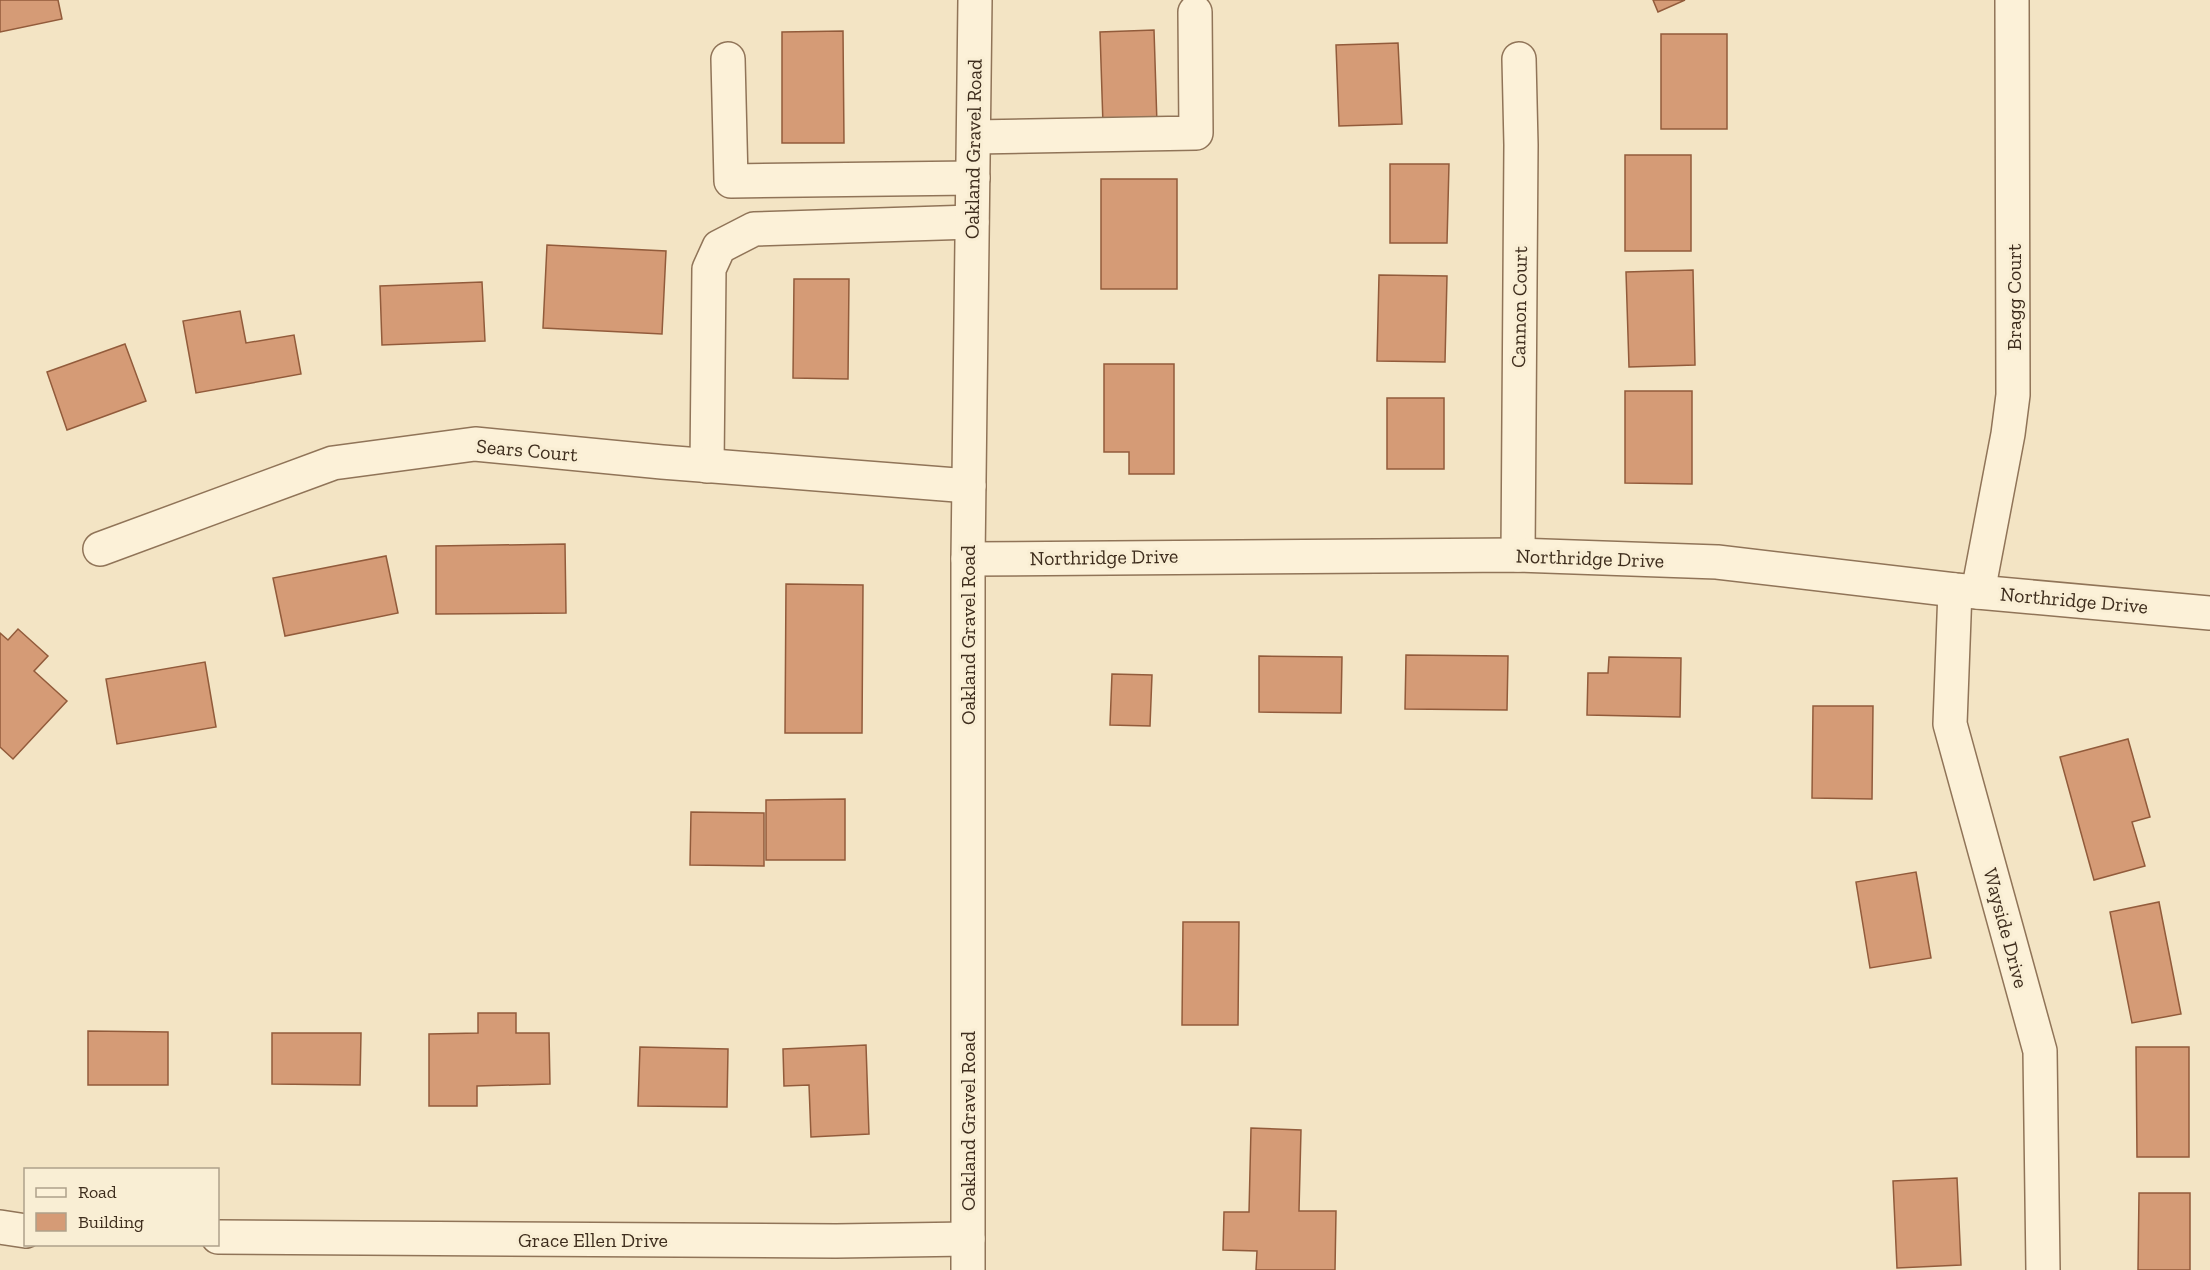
<svg xmlns="http://www.w3.org/2000/svg" width="2210" height="1270" viewBox="0 0 2210 1270" font-family="'Zilla Slab',serif">
  <rect width="100%" height="100%" fill="#f3e4c4"/>
  <g fill="#d59b76" stroke="#925b3b" stroke-width="1.5">
    <path d="M0 0H58L62 19 0 32Z"/>
    <path d="M1653 0H1685L1658 12Z"/>
    <path d="M1154 30 1157 124 1103 125 1100 32Z"/>
    <path d="M843 31 844 143H782V32Z"/>
    <rect x="1661" y="34" width="66" height="95"/>
    <path d="M1398 43 1402 124 1339 126 1336 45Z"/>
    <rect x="1625" y="155" width="66" height="96"/>
    <path d="M1390 164H1449L1447 243H1390Z"/>
    <rect x="1101" y="179" width="76" height="110"/>
    <path d="M547 245 666 251 662 334 543 328Z"/>
    <path d="M1693 270 1695 365 1629 367 1626 272Z"/>
    <path d="M1379 275 1447 276 1445 362 1377 361Z"/>
    <path d="M794 279H849L848 379 793 378Z"/>
    <path d="M482 282 485 341 382 345 380 286Z"/>
    <path d="M240 311 246 343 294 335 301 374 196 393 183 321Z"/>
    <path d="M125 344 146 401 67 430 47 372Z"/>
    <path d="M1104 364H1174V474H1129V452H1104Z"/>
    <path d="M1625 391H1692V484L1625 483Z"/>
    <rect x="1387" y="398" width="57" height="71"/>
    <path d="M565 544 566 613 436 614V546Z"/>
    <path d="M386 556 398 613 285 636 273 578Z"/>
    <path d="M786 584 863 585 862 733H785Z"/>
    <path d="M18 629 48 656 34 671 67 701 13 759 0 747V633L8 640Z"/>
    <path d="M1406 655 1508 656 1507 710 1405 709Z"/>
    <path d="M1259 656 1342 657 1341 713 1259 712Z"/>
    <path d="M1609 657 1681 658 1680 717 1587 715 1588 673H1608Z"/>
    <path d="M205 662 216 727 117 744 106 679Z"/>
    <path d="M1112 674 1152 675 1150 726 1110 725Z"/>
    <path d="M1813 706H1873L1872 799 1812 798Z"/>
    <path d="M2128 739 2150 817 2132 822 2145 866 2094 880 2060 757Z"/>
    <path d="M845 799V860H766V800Z"/>
    <path d="M691 812 764 813V866L690 865Z"/>
    <path d="M1916 872 1931 958 1870 968 1856 882Z"/>
    <path d="M2159 902 2181 1014 2132 1023 2110 912Z"/>
    <path d="M1183 922H1239L1238 1025H1182Z"/>
    <path d="M478 1013H516V1033H549L550 1084 477 1086V1106H429V1034L478 1033Z"/>
    <path d="M88 1031 168 1032V1085H88Z"/>
    <path d="M272 1033H361L360 1085 272 1084Z"/>
    <path d="M866 1045 869 1134 811 1137 809 1085 784 1086 783 1049Z"/>
    <path d="M640 1047 728 1049 727 1107 638 1106Z"/>
    <path d="M2136 1047H2189V1157H2137Z"/>
    <path d="M1251 1128 1301 1130 1299 1211H1336L1335 1270H1256L1257 1251 1223 1250 1224 1212H1249Z"/>
    <path d="M1957 1178 1961 1265 1897 1268 1893 1181Z"/>
    <path d="M2139 1193H2190V1270H2138Z"/>
  </g>
  <g fill="none" stroke-linecap="round" stroke-linejoin="round">
    <defs>
      <g id="minor">
        <path d="M728 59 731 181 973 178"/>
        <path d="M974 137 1196 133 1195 12"/>
        <path d="M707 466 709 269 719 247 754 229 972 222"/>
        <path d="M100 549 333 463 475 444 662 462 969 486"/>
        <path d="M1518 555 1521 145 1519 59"/>
        <path d="M968 559 1518 555 1717 562 1955 590 2210 613"/>
        <path d="M1955 590 1950 724 2040 1051 2043 1270"/>
        <path d="M1978 592 2008 434 2013 395 2012 0"/>
        <path d="M0 1227 26 1231"/>
        <path d="M218 1237 836 1241 968 1239"/>
        <path d="M968 1270V559L975 0"/>
      </g>
    </defs>
    <use href="#minor" stroke="#907458" stroke-width="36"/>
    <use href="#minor" stroke="#fcf1d8" stroke-width="33"/>
  </g>
  <g text-anchor="middle" dominant-baseline="central" stroke-width="6" stroke-linejoin="round" paint-order="stroke">
    <g font-size="20" fill="#3e2d1d" stroke="#f9eed4">
      <text transform="translate(973 149) rotate(-89)">Oakland Gravel Road</text>
      <text transform="translate(2014 297) rotate(-90)">Bragg Court</text>
      <text transform="translate(1519 307) rotate(-89)">Cannon Court</text>
      <text transform="translate(527 450) rotate(5)">Sears Court</text>
      <text transform="translate(1104 557) rotate(-1)">Northridge Drive</text>
      <text transform="translate(1590 558) rotate(2)">Northridge Drive</text>
      <text transform="translate(2074 600) rotate(5)">Northridge Drive</text>
      <text transform="translate(968 635) rotate(-90)">Oakland Gravel Road</text>
      <text transform="translate(2006 928) rotate(75)">Wayside Drive</text>
      <text transform="translate(968 1121) rotate(-90)">Oakland Gravel Road</text>
      <text x="593" y="1240">Grace Ellen Drive</text>
    </g>
  </g>
  <rect x="24" y="1168" width="195" height="78" fill="#f9eed4" stroke="#aea18b" stroke-width="1.5"/>
  <rect x="36" y="1188" width="30" height="9" fill="#fcf1d8" stroke="#aea18b" stroke-width="1.5"/>
  <text x="78" y="1198" font-size="18" fill="#3e2d1d">Road</text>
  <rect x="36" y="1213" width="30" height="18" fill="#d59b76" stroke="#aea18b" stroke-width="1.5"/>
  <text x="78" y="1228" font-size="18" fill="#3e2d1d">Building</text>
</svg>
